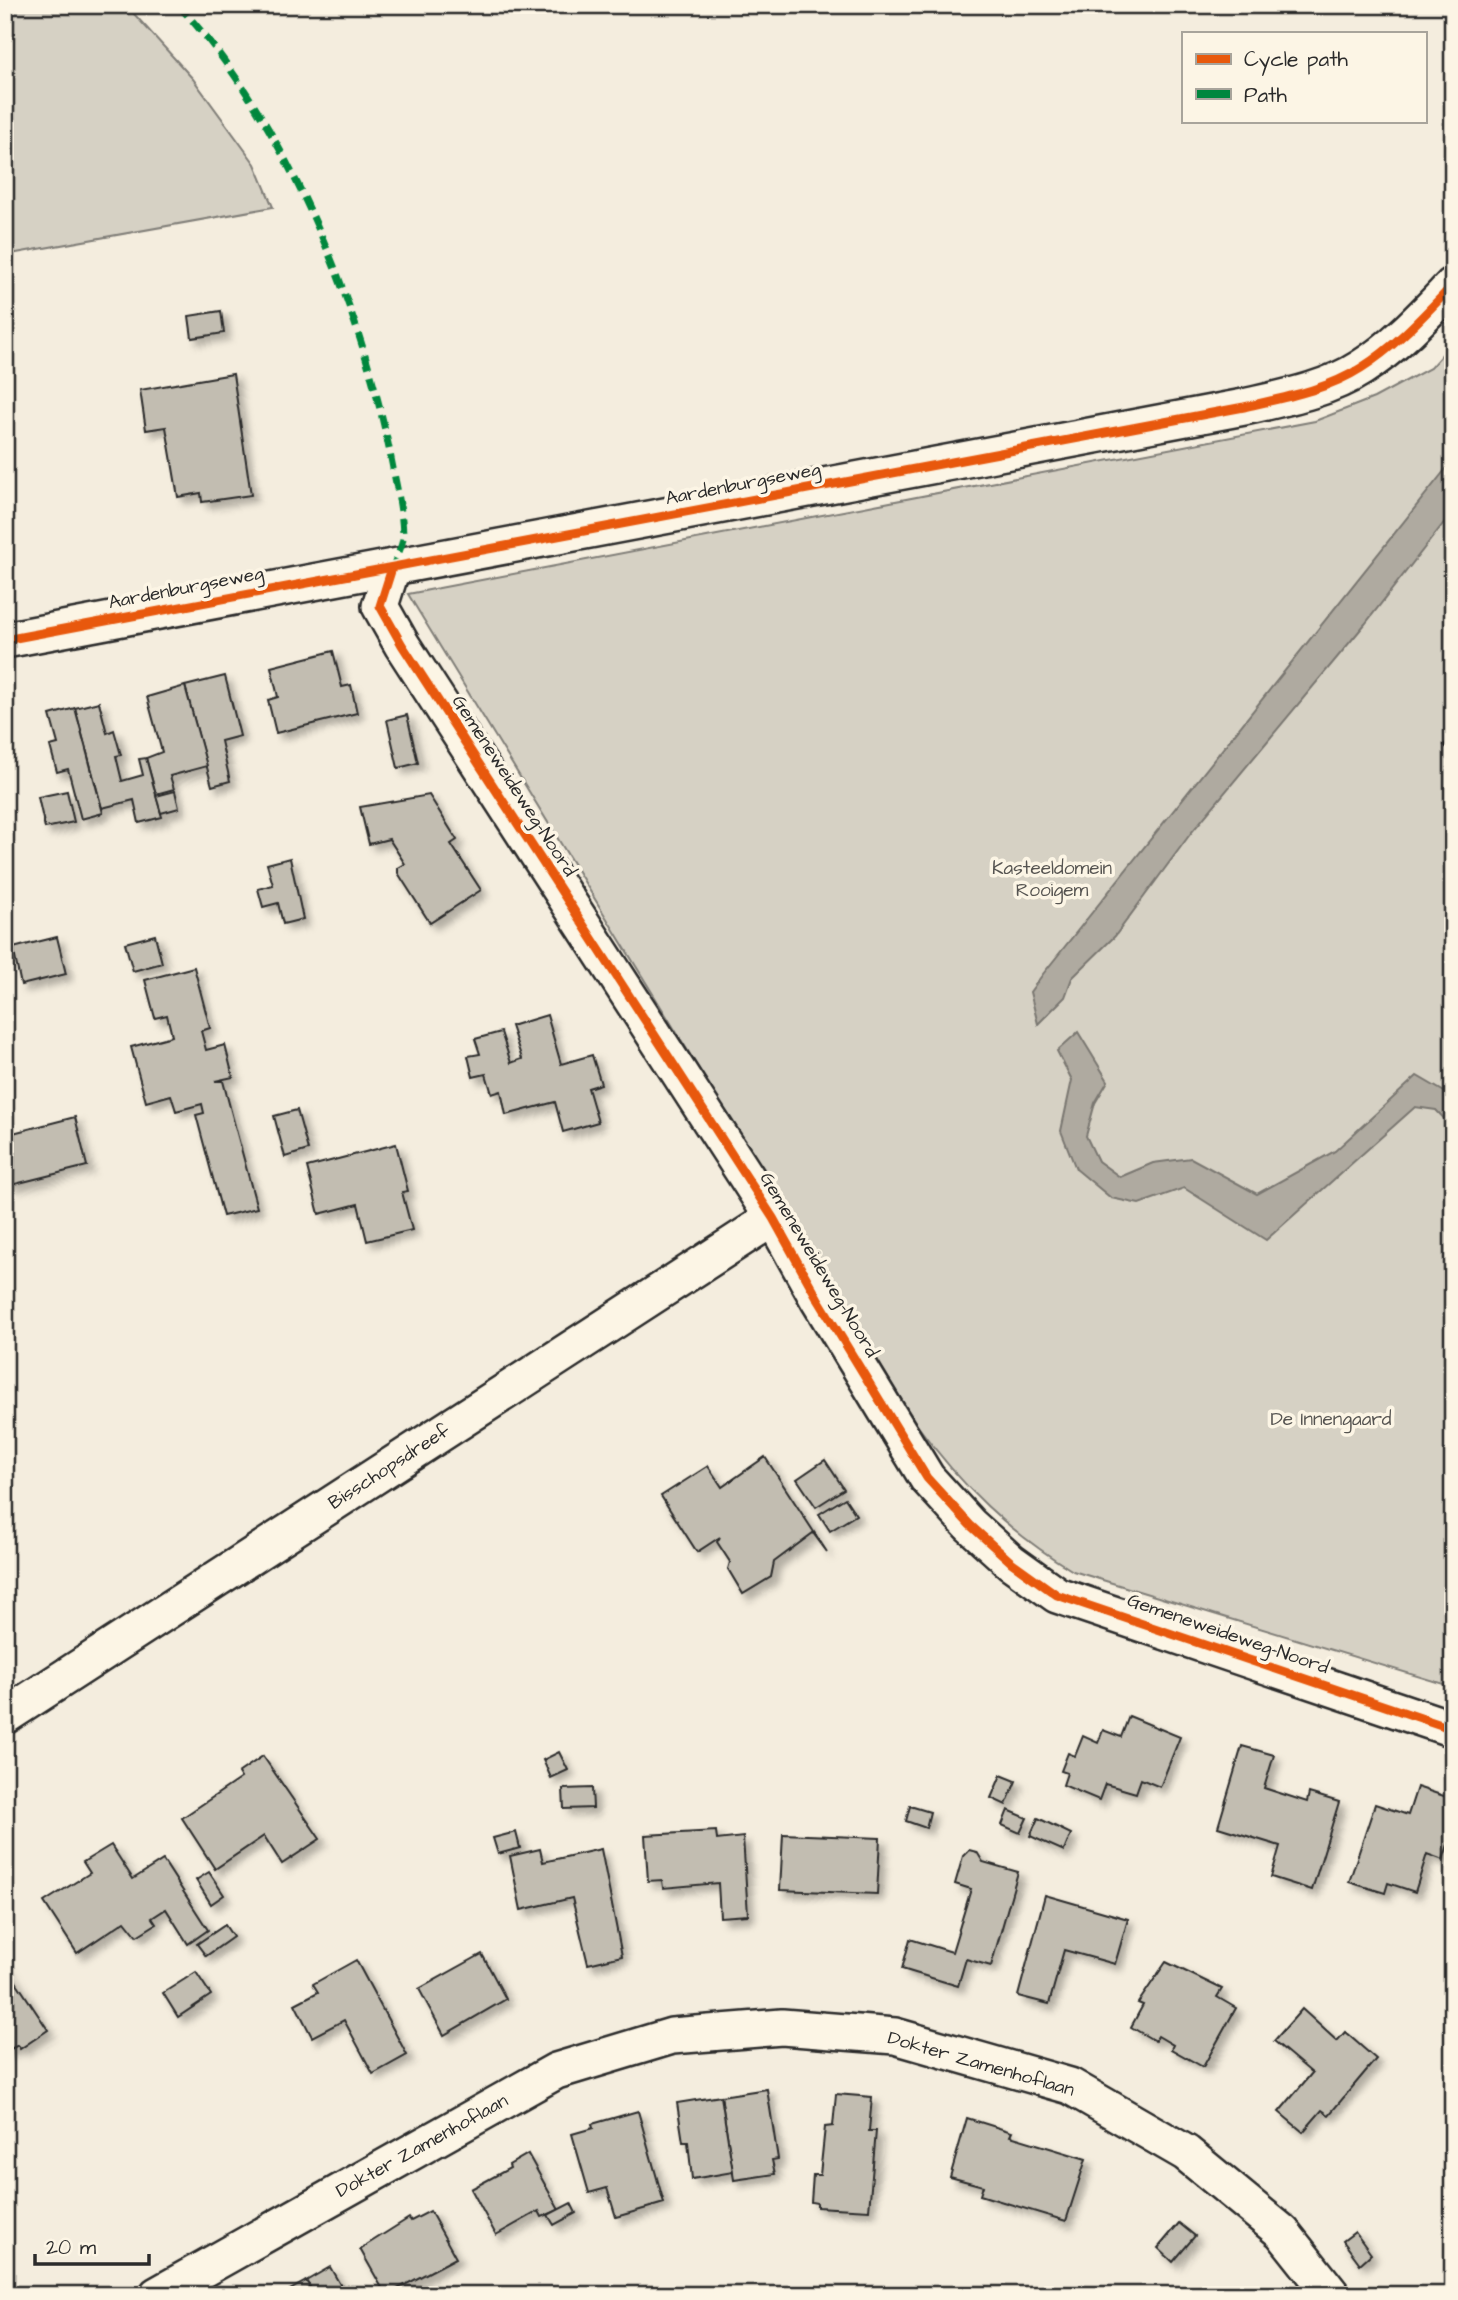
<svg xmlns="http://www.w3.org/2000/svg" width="1458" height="2300" viewBox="0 0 1458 2300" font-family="'Architects Daughter',sans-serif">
  <defs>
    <filter id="shadow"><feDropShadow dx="6" dy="6" stdDeviation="3.5" flood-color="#0004"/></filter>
  </defs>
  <rect width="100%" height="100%" fill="#f4edde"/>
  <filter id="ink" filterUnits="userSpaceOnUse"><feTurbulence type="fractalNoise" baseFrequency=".0143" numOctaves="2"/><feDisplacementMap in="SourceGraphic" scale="14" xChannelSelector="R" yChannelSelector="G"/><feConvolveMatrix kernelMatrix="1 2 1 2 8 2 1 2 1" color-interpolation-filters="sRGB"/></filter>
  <g filter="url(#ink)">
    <g fill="#d6d1c4" stroke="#807e78" stroke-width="2">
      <path d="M5 5H126L193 79 255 164 273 207 5 255Z"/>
      <path d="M1453 342V1687L1073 1571C1008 1531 962 1487 917 1425L408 594 1315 421 1374 398 1430 368Z"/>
    </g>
    <g fill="#afaaa0" stroke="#7a7771" stroke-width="2">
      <path d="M1453 460V511L1365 624 1191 833 1115 936 1072 978 1065 997 1038 1024 1030 992 1043 974Z"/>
      <path d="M1078 1032 1108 1081 1095 1103 1086 1136 1098 1161 1120 1177 1153 1163 1191 1158 1257 1194 1335 1151 1417 1076 1453 1097V1128L1436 1110 1415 1107 1266 1240 1184 1188 1139 1204 1111 1198 1076 1169 1061 1131 1072 1080 1057 1051Z"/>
    </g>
    <g fill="#c2bdb1" stroke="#2b2b2b" stroke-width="2" filter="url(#shadow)">
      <path d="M221 311 224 333 192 338 189 316Z"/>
      <path d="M233 374 251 495 202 502 201 493 178 497 166 427 146 430 140 390Z"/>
      <path d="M333 651 342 687 351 685 357 713 276 733 268 700 278 697 271 667Z"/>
      <path d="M225 676 240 736 221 741 230 781 212 786 185 686Z"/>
      <path d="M185 686 207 766 170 776 174 789 156 794 146 758 162 752 147 697Z"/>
      <path d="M99 702 107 733 114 730 121 755 116 756 122 781 143 775 139 759 146 758 162 817 139 823 134 800 102 808 75 708Z"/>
      <path d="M75 708 103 813 81 819 68 769 57 772 50 746 58 744 50 715Z"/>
      <path d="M407 715 418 763 398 768 387 720Z"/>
      <path d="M1453 736V754L1444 745Z"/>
      <path d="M67 791 74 822 45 828 38 797Z"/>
      <path d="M175 791 179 808 161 813 156 796Z"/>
      <path d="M429 795 457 840 451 844 481 890 430 923 398 873V868L405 864 389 839 369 844 360 807Z"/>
      <path d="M290 858 303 919 283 924 278 903 263 907 258 889 273 885 267 864Z"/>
      <path d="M155 935 162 963 133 971 125 943Z"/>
      <path d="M57 937 66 974 21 985 13 948Z"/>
      <path d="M194 967 210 1028 201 1031 206 1050 225 1045 233 1077 215 1081H223L257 1208 223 1216 196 1115 204 1113 202 1104 176 1111 171 1095 146 1102 131 1047 172 1036 167 1015 155 1018 145 980Z"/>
      <path d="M547 1015 561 1064 592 1055 601 1084 588 1088 598 1122 563 1132 555 1102 506 1115 501 1091 492 1094 486 1074 473 1077 468 1056 480 1054 475 1039 501 1032 511 1063 522 1059 511 1026Z"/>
      <path d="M297 1110 308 1150 285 1157 274 1116Z"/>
      <path d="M75 1117 87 1166 11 1185 5 1162V1135Z"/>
      <path d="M396 1144 408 1191 402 1192 412 1230 367 1241 358 1204 319 1214 307 1167Z"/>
      <path d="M765 1457 827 1552 813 1533 774 1562 771 1577 743 1594 728 1569 730 1562 717 1542 720 1537 697 1552 661 1496 708 1466 722 1487Z"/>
      <path d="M825 1460 844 1489 816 1507 797 1479Z"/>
      <path d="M845 1498 856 1515 830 1531 819 1514Z"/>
      <path d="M1129 1716 1180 1737 1160 1787 1141 1779 1136 1793 1105 1784 1099 1800 1063 1785 1067 1773 1061 1771 1068 1753 1075 1756 1083 1736 1098 1743 1103 1730 1121 1737Z"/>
      <path d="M1242 1746 1274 1755 1264 1788 1307 1802 1309 1793 1339 1802 1312 1890 1271 1877 1280 1846 1218 1827Z"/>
      <path d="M559 1752 568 1770 551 1778 543 1760Z"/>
      <path d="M263 1756 320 1839 282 1864 264 1836 215 1869 182 1818 241 1778 238 1773Z"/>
      <path d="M1001 1775 1016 1781 1006 1805 991 1798Z"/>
      <path d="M1417 1787 1453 1799V1829L1443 1860 1427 1854 1415 1892 1388 1883 1385 1893 1349 1882 1375 1804 1408 1815Z"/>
      <path d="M592 1788 593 1808 564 1809 563 1789Z"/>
      <path d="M910 1806 930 1812 926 1828 906 1821Z"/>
      <path d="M1008 1810 1027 1818 1020 1833 1002 1825Z"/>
      <path d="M1038 1818 1071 1834 1064 1851 1030 1836Z"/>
      <path d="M716 1831 717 1840 743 1837 748 1915 720 1917 718 1883 663 1888 662 1880 648 1881 645 1835Z"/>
      <path d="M516 1832 520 1848 498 1854 493 1838Z"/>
      <path d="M783 1834 880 1838 877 1894 780 1890Z"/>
      <path d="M111 1845 133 1879 163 1860 208 1930 188 1944 166 1909 152 1918 156 1924 137 1936 125 1921 77 1953 44 1902 90 1873 83 1862Z"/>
      <path d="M540 1849 543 1862 601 1849 622 1956 588 1964 572 1898 521 1910 510 1856Z"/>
      <path d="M969 1850 977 1852 983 1862 1018 1872 991 1966 966 1959 958 1986 902 1969 910 1939 952 1952 971 1889 955 1884 963 1856Z"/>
      <path d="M209 1872 224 1895 211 1904 196 1880Z"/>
      <path d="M1045 1895 1128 1919 1115 1964 1064 1950 1049 2004 1018 1996Z"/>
      <path d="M225 1925 233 1937 206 1956 197 1944Z"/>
      <path d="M482 1954 506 1999 444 2035 419 1989Z"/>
      <path d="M356 1960 407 2055 373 2074 344 2020 312 2037 295 2004 318 1992 313 1984Z"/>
      <path d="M1166 1962 1222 1989 1217 1997 1236 2008 1203 2067 1171 2049 1173 2045 1158 2036 1155 2041 1131 2027 1143 2005 1138 2003Z"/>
      <path d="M5 1965 48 2030 20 2049 18 2045 5 2052Z"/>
      <path d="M196 1972 211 1995 178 2017 163 1993Z"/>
      <path d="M1302 2009 1337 2041 1345 2032 1376 2059 1329 2115 1322 2110 1303 2132 1279 2112 1312 2073 1274 2041Z"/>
      <path d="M767 2089 778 2159 772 2160 775 2174 734 2180 721 2096Z"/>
      <path d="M836 2094 872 2097 869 2131H876L869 2210 817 2207V2203L811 2202 813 2175H820L825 2127 833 2126Z"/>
      <path d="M721 2096 733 2172 692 2179 688 2142H683L677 2103Z"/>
      <path d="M638 2111 664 2203 616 2217 607 2188 589 2193 572 2134 593 2128 592 2124Z"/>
      <path d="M967 2118 1012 2132 1010 2136 1086 2159 1066 2221 980 2195 983 2186 950 2177Z"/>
      <path d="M528 2154 559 2210 542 2217 539 2211 496 2235 471 2189 510 2168 509 2165Z"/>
      <path d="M571 2203 576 2213 554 2225 548 2215Z"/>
      <path d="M430 2211 456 2258 386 2295 360 2249 409 2218 411 2221Z"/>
      <path d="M1179 2223 1195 2236 1173 2262 1158 2248Z"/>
      <path d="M1355 2232 1371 2254 1360 2264 1343 2241Z"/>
      <path d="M330 2267 346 2295H296L310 2287 306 2281Z"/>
      <path d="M306 2281 310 2287 296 2295H281Z"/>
      <path d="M786 2287 788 2295H765V2293Z"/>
    </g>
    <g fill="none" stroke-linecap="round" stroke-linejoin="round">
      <defs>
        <g id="minor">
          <path d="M392 568 380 606 402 645 773 1218 818 1299 927 1478 970 1525 1011 1562 1057 1595 1453 1729"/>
          <path d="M5 640 1244 407C1283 398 1327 390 1361 368 1396 346 1424 315 1453 285"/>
          <path d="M5 1716 773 1218"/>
          <path d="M157 2295 556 2071 672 2036 782 2027 895 2036 1070 2086 1186 2153 1282 2232 1332 2295"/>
        </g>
      </defs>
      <use href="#minor" stroke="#2b2b2b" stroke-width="40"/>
      <use href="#minor" stroke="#fcf5e5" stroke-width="35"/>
      <path stroke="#00873e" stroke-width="7" stroke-dasharray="14 7" stroke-linecap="butt" d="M178 5C213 42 243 85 269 130 325 229 367 341 390 453 395 480 403 511 403 538 402 547 396 559 392 568"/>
      <defs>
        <g id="cycleway">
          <path d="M392 568 380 606 402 645 773 1218 818 1299 927 1478 970 1525 1011 1562 1057 1595 1453 1729"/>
          <path d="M5 640 1244 407C1283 398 1327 390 1361 368 1396 346 1424 315 1453 285"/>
        </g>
      </defs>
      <use href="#cycleway" stroke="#fcf5e5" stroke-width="13"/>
      <use href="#cycleway" stroke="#e8590c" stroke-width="9"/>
    </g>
  </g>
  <g text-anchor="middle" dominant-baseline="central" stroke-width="7" stroke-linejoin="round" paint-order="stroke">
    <g font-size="19" fill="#2b2b2b" stroke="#fcf5e5">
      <text transform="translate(743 484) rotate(-11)">Aardenburgseweg</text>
      <text transform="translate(186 588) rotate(-11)">Aardenburgseweg</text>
      <text transform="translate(514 786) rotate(57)">Gemeneweideweg-Noord</text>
      <text transform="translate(819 1265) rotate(59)">Gemeneweideweg-Noord</text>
      <text transform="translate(389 1467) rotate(-33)">Bisschopsdreef</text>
      <text transform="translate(1228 1634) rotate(19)">Gemeneweideweg-Noord</text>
      <text transform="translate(981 2064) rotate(16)">Dokter Zamenhoflaan</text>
      <text transform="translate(422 2146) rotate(-29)">Dokter Zamenhoflaan</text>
    </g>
    <g font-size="19" fill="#565451" stroke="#fcf5e5">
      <text x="1052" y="868">Kasteeldomein<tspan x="1052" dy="22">Rooigem</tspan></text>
      <text x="1331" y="1419">De Innengaard</text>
    </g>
  </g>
  <rect width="1458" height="2300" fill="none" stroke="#fcf5e5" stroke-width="28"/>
  <rect x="14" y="14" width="1430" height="2272" fill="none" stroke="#2b2b2b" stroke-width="2.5" filter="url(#ink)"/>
  <rect x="1182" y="32" width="245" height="91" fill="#fcf5e5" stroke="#a8a49b" stroke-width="2"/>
  <rect x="1196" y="54" width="35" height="10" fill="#e8590c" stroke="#a8a49b" stroke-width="2"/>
  <text x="1244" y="66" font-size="21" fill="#2b2b2b">Cycle path</text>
  <rect x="1196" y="89" width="35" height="10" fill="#00873e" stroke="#a8a49b" stroke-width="2"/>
  <text x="1244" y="102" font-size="21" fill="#2b2b2b">Path</text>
  <path d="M35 2254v10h114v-10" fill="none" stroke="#2b2b2b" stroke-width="3.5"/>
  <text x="46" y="2254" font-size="21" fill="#2b2b2b" stroke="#fcf5e5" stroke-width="5" paint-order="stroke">20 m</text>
</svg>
